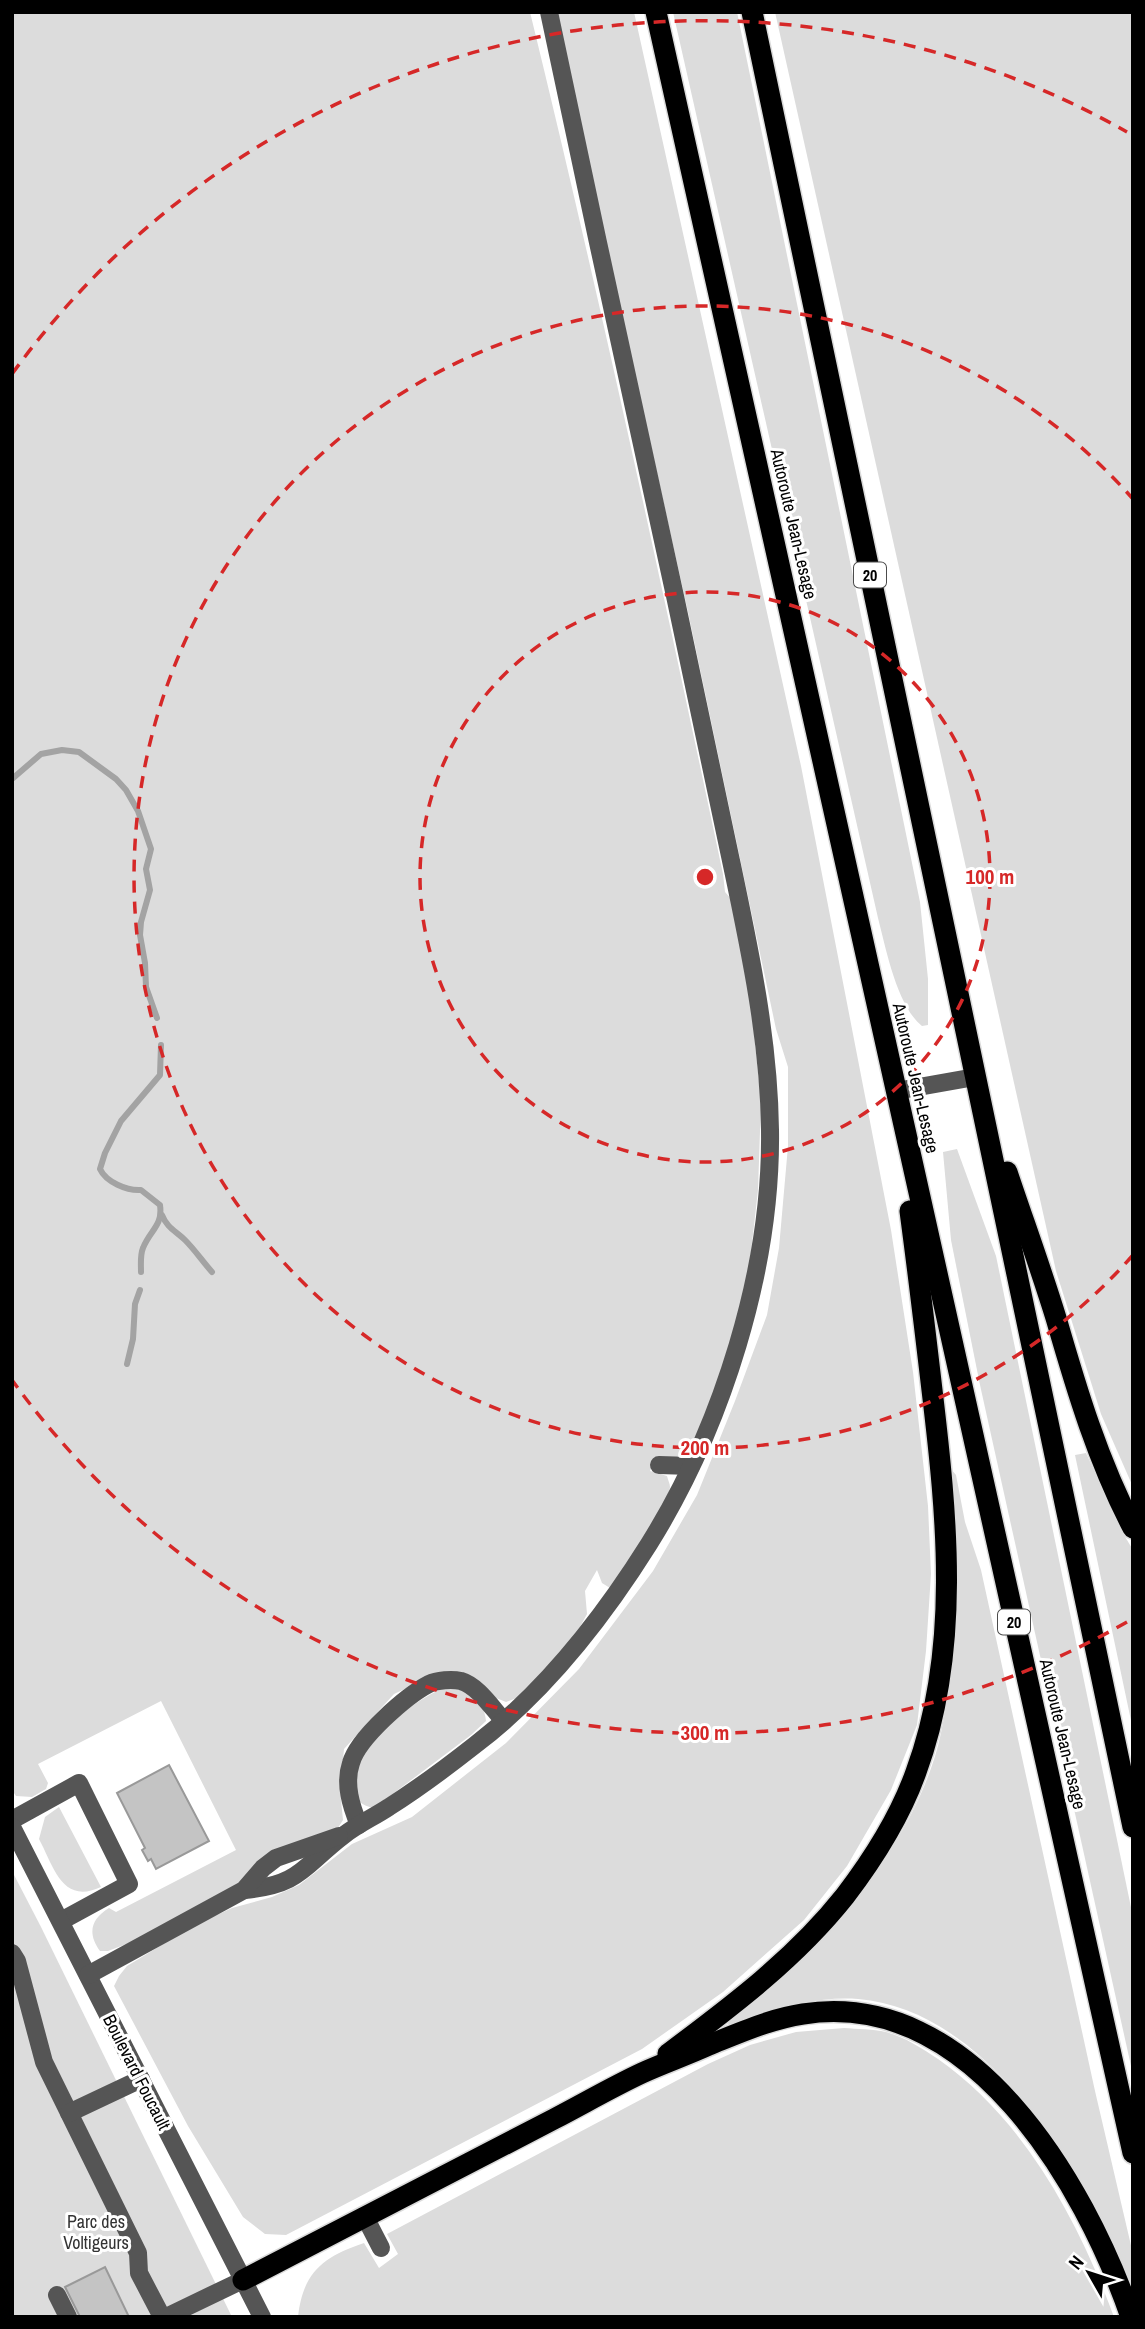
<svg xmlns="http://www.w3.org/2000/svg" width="1145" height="2329" viewBox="0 0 1145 2329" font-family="'Archivo Narrow',sans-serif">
  <rect width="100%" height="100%" fill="#fff"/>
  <g fill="#dcdcdc">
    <path d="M12 12H530C600 298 662 586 723 874L725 892 733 901 750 994 761 1102 758 1190 747 1288 706 1417 694 1446 675 1458H656L650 1471 667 1476C668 1480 670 1484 670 1487 669 1501 621 1575 610 1588L602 1583 597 1570 585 1591 587 1614 574 1638 525 1695 506 1702 437 1674 394 1694 344 1749 340 1790 343 1820 336 1831 251 1873 219 1898 137 1940 108 1951H100C87 1933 91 1919 109 1908L116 1912 236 1850 161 1701 38 1764 48 1783 46 1789 32 1797 16 1796 12 1790Z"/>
    <path d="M554 12H634L801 766 891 1230 913 1372 928 1506 931 1574 926 1651 917 1725 891 1790 847 1866 804 1920 723 1992 642 2049 286 2235 265 2234 243 2217 188 2126 114 1986 119 1976 127 1966 193 1926 232 1908 272 1897 299 1885 352 1844 412 1817 506 1743 579 1669 653 1571 697 1495 735 1401 767 1315 779 1248 788 1146V1067L776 1029 688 612Z"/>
    <path d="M673 12H737L920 902 928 979V1025L922 1026C897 1006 886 949 878 918Z"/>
    <path d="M775 12H1133V1487L1101 1414 1056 1271Z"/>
    <path d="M957 1149 996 1256 1133 1917V2075L980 1385 951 1240 943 1152Z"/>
    <path d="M1086 1453 1121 1530 1133 1550V1730L1075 1455Z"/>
    <path d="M951 1469 956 1475 965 1522 981 1570 1095 2091 1133 2254V2291C1087 2180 992 2010 858 1999 812 1996 771 2010 729 2025L727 2021C754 1996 781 1971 808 1945 821 1933 835 1922 847 1909 888 1862 928 1795 941 1733 960 1646 957 1557 951 1469Z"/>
    <path d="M451 1685C470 1693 484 1699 486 1721L471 1735 374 1808C362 1806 355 1800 354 1787 350 1745 417 1697 451 1685Z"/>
    <path d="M59 1807 101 1887C62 1905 54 1867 39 1839L45 1817Z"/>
    <path d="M12 1871 41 1927 232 2317H12Z"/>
    <path d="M844 2028C857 2029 873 2029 886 2032 905 2037 923 2049 938 2059 1024 2119 1078 2220 1114 2317H298C303 2272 323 2257 364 2243L379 2268 398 2254 387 2234 708 2064 750 2045 796 2032Z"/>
  </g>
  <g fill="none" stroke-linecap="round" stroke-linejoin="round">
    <g stroke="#a3a3a3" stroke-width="6">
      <path d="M12 779 41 754 62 750 79 752 116 779 126 790 138 811 151 849 146 869 150 890 141 922 140 935 145 963 146 987 157 1018"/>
      <path d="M162 1215C167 1228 176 1231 185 1240 195 1250 203 1262 212 1272"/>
      <path d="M141 1272C141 1264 140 1255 143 1248 150 1230 163 1226 160 1205L141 1190C127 1191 106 1182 100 1169L105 1153 121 1121 160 1075 161 1045"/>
      <path d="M127 1364 133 1339 135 1304 140 1290"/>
    </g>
  </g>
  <g fill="#c4c4c4" stroke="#999" stroke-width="2">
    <path d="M169 1765 209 1841 156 1869 151 1859 148 1861 142 1850 145 1848 117 1793Z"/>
    <path d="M105 2267 129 2317H80L65 2287Z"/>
  </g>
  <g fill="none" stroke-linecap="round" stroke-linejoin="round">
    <defs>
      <g id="highway">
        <path d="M656 12 1133 2153"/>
        <path d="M752 12 1133 1827"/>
        <path d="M1007 1172C1023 1220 1041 1269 1056 1318 1077 1391 1098 1461 1133 1528"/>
        <path d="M668 2054C732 2006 795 1959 845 1896 874 1858 900 1817 916 1772 961 1650 947 1516 932 1390 925 1330 918 1271 910 1211"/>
        <path d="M243 2280C347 2226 450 2173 554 2119 583 2104 612 2087 642 2073 664 2063 687 2055 709 2045 739 2033 770 2019 803 2014 971 1988 1084 2182 1131 2317"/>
      </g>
    </defs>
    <use href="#highway" stroke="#dbdbdb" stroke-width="24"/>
    <g stroke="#555" stroke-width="18">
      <path d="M896 1091 975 1077"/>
      <path d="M659 1465 691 1466"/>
      <path d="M12 1820 79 1783 129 1884 61 1921"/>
      <path d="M359 1825C351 1806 344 1784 351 1763 358 1738 406 1696 429 1684 437 1680 452 1679 461 1681 478 1686 492 1708 504 1721"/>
      <path d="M12 1827 262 2317"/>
      <path d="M244 1890C301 1885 303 1866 344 1835 358 1824 374 1817 389 1807 419 1788 447 1767 475 1745 546 1691 602 1619 649 1544 722 1427 772 1269 770 1130 769 1038 749 946 730 856 712 769 694 682 675 596 632 401 590 207 549 12"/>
      <path d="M12 1953 17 1961 44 2062 138 2253 139 2273 162 2317"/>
      <path d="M88 1975 244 1890 263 1868 276 1858 339 1836"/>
      <path d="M69 2113 141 2079"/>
      <path d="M365 2217 381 2248"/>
      <path d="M57 2295 68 2317"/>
      <path d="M166 2317 243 2280"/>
    </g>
    <use href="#highway" stroke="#000" stroke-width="21"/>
  </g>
  <g fill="none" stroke="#d62828" stroke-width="3.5" stroke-dasharray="12 9">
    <circle cx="705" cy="877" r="285"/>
    <path d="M1133 1255A571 571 0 1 1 1133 499"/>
    <path d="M1127 1622A856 856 0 0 1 12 1380M12 374A856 856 0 0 1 1127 132"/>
  </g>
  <g text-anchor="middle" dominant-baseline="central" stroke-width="6" stroke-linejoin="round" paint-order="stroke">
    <g fill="#fff" stroke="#4c4c4c" stroke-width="2">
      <rect x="854" y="562.5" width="32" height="25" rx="5"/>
      <rect x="998" y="1609.5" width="32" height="25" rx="5"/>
    </g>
    <g font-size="16" font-weight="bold" fill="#000">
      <text x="870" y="575">20</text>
      <text x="1014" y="1622">20</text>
    </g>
    <g font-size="18" fill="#000" stroke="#fff">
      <text transform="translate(794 524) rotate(77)">Autoroute Jean-Lesage</text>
      <text transform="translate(916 1078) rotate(77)">Autoroute Jean-Lesage</text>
      <text transform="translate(1063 1734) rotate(77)">Autoroute Jean-Lesage</text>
      <text transform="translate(137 2072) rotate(63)">Boulevard Foucault</text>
    </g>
    <g font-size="18" fill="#333" stroke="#fff">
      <text x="96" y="2221">Parc des<tspan x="96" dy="21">Voltigeurs</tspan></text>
    </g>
  </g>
  <circle cx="705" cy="877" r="10" fill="#d62828" stroke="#fff" stroke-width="3.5"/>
  <g font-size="21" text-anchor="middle" font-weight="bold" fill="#d62828" stroke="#fff" stroke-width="6" stroke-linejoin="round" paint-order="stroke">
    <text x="990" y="884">100 m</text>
    <text x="705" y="1455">200 m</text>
    <text x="705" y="1740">300 m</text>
  </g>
  <rect width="1145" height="2329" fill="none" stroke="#000000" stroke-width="28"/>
  <g transform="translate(1089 2273) rotate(309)" stroke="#ffffff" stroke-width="5" paint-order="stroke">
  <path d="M0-5L12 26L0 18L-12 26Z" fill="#000000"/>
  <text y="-10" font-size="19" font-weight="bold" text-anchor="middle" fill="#000000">N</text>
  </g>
</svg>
